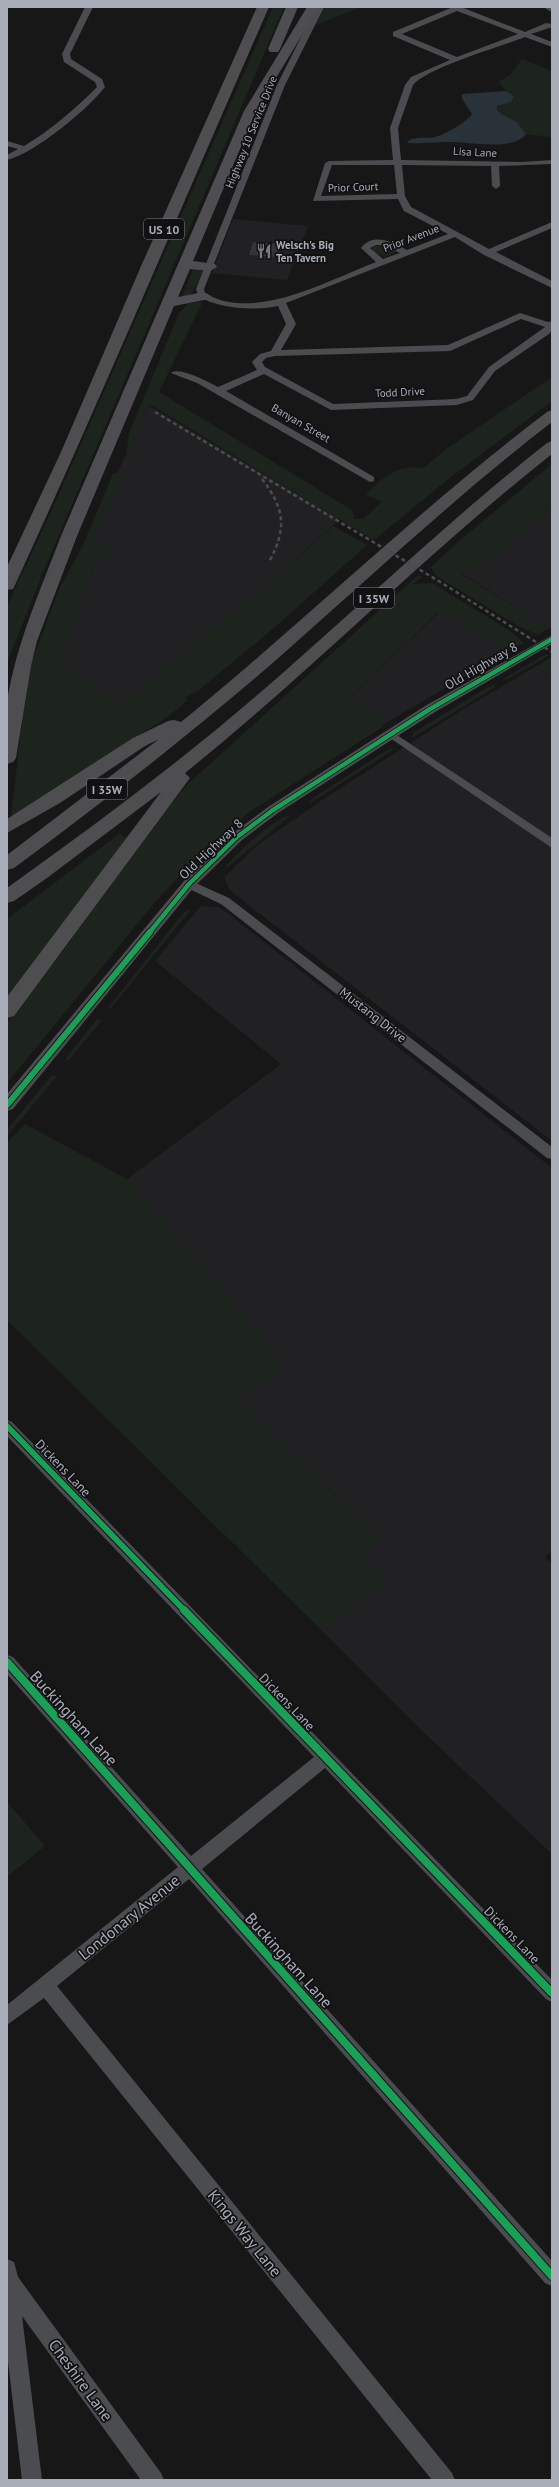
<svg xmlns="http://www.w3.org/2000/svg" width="559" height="2487" viewBox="0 0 559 2487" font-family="'PT Sans',sans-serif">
  <rect width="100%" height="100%" fill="#171717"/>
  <g fill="#212123">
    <path d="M233 219 308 226 287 280 212 273Z"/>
    <path d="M148 405 340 519 265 587 122 703 109 697 60 661 95 563 115 555 92 543 125 475 117 473 126 455H130Z"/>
    <path d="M552 507V627L547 629 542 625 527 621V614L524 612 461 573 489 561Z"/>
    <path d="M440 611 446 612 511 649 514 648 384 724 350 698Z"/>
    <path d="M535 667 552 677V1141L237 896 229 889 224 877 259 844 322 800 465 708Z"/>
    <path d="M201 906 218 907 226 912 552 1168V1551L545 1557 552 1564V1854L417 1726 321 1630 386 1580 359 1554 381 1539 236 1400 285 1365 127 1179 281 1064 155 961Z"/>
  </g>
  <g fill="#1d241e">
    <path d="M273 7H284L47 563 7 663V606L51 512Z"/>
    <path d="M323 7H362L313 26Z"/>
    <path d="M522 59 552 71V136L550 137 526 134C523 130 520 125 517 122 511 117 497 117 497 106L511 102 514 96 506 91 498 82 510 75Z"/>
    <path d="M382 245 395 250 396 252 385 257 371 251 374 246Z"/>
    <path d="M194 267 204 271 191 295 182 297Z"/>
    <path d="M196 302 202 303 159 392 347 507 352 510 355 519H363L382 502 366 495C382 477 399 464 424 468L446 449 552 377V401L452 476 374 540 153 406 148 405 130 456 126 455 129 433 179 313 188 304Z"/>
    <path d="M552 464V507L489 561 461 574 524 612 527 614V621L542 625 547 629 538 635 520 627 436 576 431 567 459 541Z"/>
    <path d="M117 473 126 475 92 543 104 544 107 549 116 555 95 563 61 661 109 697 122 703 265 587 333 526 367 545 275 627 199 690 185 698 188 700 169 716 11 818 26 688 32 661 60 587 82 547 113 474Z"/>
    <path d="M418 575 422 577 413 584 432 583 509 630 524 643 511 649 506 648 446 612 437 613 350 698 382 720 384 726 251 811 206 848 156 901 7 1083V1023L69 943 149 829 188 784Z"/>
    <path d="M546 654 550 655 508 679H503Z"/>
    <path d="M552 657V677L535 667Z"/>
    <path d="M495 684 494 688 412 738 413 733 481 691Z"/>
    <path d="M396 748 320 797 308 804 313 798 389 749Z"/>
    <path d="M290 816 224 870C229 858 279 814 290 816Z"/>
    <path d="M119 834 128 839 7 1004V919Z"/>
    <path d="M192 908 110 1009 108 1008 183 913Z"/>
    <path d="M97 1019 102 1020 69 1060H67L66 1058Z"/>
    <path d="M52 1075 57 1076 7 1136V1130Z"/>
    <path d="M25 1124 127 1179 286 1365 236 1400 381 1539 360 1554 386 1580 321 1630 7 1320V1143Z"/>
    <path d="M7 1802 45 1846 7 1877Z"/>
  </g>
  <path fill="#2a3239" d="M506 91 514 96 511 102 497 106V110L501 114 517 122 526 134C515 151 469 142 451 142 436 142 421 144 407 143 411 135 428 139 436 137 445 134 467 122 472 114L462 99V94Z"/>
  <path fill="#353536" d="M253 242 281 244 276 257 249 255Z"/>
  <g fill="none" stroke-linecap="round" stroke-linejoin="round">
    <g fill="#4b4c50" fill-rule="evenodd">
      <path d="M85 7H93L70 54 71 59 102 79 105 87C87 110 35 153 7 160V155L18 149 7 146V141L24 146C51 130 75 109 97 87L95 82 64 62 62 54Z"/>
      <path d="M316 7H324L285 85 204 289 205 293C253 323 329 280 376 262L361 248C373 232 393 242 407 250L448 234 404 211 398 199 313 201 325 163 329 161 393 160 390 128 405 85 411 77 450 60 393 36V32L453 7H461L525 32 546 23 552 24V27L531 34 552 42V47L525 37C500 47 428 67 413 85L398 128 401 160 522 162 552 160V164L499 166 500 186 496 189 492 186 491 166 402 165 405 196 411 207 489 249 552 222V228L496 252 552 281V288L484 255 455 237 286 303 296 324 281 350 448 345 520 313 548 322 552 321V330L549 334 495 371 473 400 457 405 331 410 264 374 226 391 374 477V481L370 482 197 383 171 373C179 366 210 383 218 387L257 370 252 362 260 354 271 351 286 324 278 306C254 311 219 309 198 296L196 289 277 85ZM457 11 518 34 457 57 402 34ZM332 165H394L397 194 321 196ZM376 245H384L400 253 383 259 370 248ZM521 319 545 327 489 367 467 396 456 399 333 404 265 367 262 362 266 358 275 356 450 351Z"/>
      <path d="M391 731 552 838V848L387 736V732Z"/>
      <path d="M189 880 229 898 552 1147V1159L547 1158 221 904 185 887 183 884 185 881Z"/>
      <path d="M7 1420 12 1422 552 1980V2002L546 1999 325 1768 202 1869 552 2261V2286L545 2283 189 1879 57 1986 452 2473 455 2480H432L44 1998 7 2025V2005L178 1867 7 1674V1655L13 1657 191 1856 314 1757 7 1436Z"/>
      <path d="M7 2259 14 2262 18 2277 161 2473 164 2480H141L22 2316 42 2480H22L7 2353Z"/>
    </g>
    <path fill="#4b4c50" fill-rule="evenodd" d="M552 635V644L435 712 278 813 242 840 194 887 13 1109 7 1111V1094L184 881 232 834 268 807 425 706Z"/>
    <path fill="#4d4f52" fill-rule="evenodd" d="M543 7H552V12Z"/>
    <path fill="#4e4e52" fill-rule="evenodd" d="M250 107 256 111 193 261 215 264 217 267 210 271 190 269 178 297 204 292 211 296 209 299 174 306 77 536 75 539H63L61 536 244 111Z"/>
    <g fill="#4e4e51" fill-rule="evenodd">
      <path d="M257 7H269C184 200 103 394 15 585L13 589 7 590V567L61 452 142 264Z"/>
      <path d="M286 7H298L280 49 278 52H270L268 49Z"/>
      <path d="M307 7H319L256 111 254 114H246L244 111Z"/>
      <path d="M552 410V422C455 497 367 580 275 661 191 734 103 802 14 868L7 870V855L159 739 145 746 60 803 7 833V819L133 738 168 721 174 720 181 722C305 621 419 509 547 412Z"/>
      <path d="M552 441V454C425 554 311 672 185 773L190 778 187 782 14 1016 7 1018V997L161 792 47 878 14 901 7 903V888C92 827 176 765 255 697 353 613 445 523 547 443Z"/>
      <path d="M69 531 77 536 37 641 31 666 16 758 13 762 7 764C7 744 5 722 7 702 16 644 40 591 61 536Z"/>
    </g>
    <g stroke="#4b4c4f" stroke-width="2.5" stroke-dasharray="4 3" stroke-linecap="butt">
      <path d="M155 412 437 580 552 652"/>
      <path d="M262 479C285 509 287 529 269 562"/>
    </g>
    <defs>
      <path id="cycleway-far2" d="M149 933 189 884 237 837 273 810 430 709 552 639"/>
      <g id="cycleway-far1">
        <path d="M7 1105 150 932"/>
        <path d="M7 1426 185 1611"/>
      </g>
      <g id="cycleway">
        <path d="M184 1610 552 1993"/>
        <path d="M7 1662 552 2276"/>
      </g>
    </defs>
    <use href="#cycleway-far2" stroke="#111113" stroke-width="6"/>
    <use href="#cycleway-far1" stroke="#111113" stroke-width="8"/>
    <use href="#cycleway" stroke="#111113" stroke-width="10"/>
    <use href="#cycleway-far2" stroke="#1a9f57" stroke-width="4.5"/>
    <use href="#cycleway-far1" stroke="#1a9f57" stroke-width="6"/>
    <use href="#cycleway" stroke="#1a9f57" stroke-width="8"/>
  </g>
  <defs>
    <symbol id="restaurant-bare" viewBox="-9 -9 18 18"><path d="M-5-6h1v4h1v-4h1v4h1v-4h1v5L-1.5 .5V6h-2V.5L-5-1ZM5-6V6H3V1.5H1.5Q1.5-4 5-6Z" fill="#757880" stroke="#111113" stroke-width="2.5" paint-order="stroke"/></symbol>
  </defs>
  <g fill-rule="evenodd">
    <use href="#restaurant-bare" x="253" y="240" width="22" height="22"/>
  </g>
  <g text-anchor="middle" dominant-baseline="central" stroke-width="3.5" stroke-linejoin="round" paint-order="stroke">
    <g font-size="11" fill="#a8adb8" stroke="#111113">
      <text transform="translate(251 132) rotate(-68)">Highway 10 Service Drive</text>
      <text transform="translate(475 152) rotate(3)">Lisa Lane</text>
      <text transform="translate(353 187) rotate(-2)">Prior Court</text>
      <text transform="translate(411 238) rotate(-21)">Prior Avenue</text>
      <text transform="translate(400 392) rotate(-3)">Todd Drive</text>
      <text transform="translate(301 423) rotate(30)">Banyan Street</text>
    </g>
    <g font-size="11" font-weight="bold" fill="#a8adb8" stroke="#111113" text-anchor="start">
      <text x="276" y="245">Welsch's Big<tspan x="276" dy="13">Ten Tavern</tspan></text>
    </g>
    <g fill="#111113" stroke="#7b7e86" stroke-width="1">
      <rect x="144" y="219" width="40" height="20" rx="3"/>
      <rect x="354" y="588" width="40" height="20" rx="3"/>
      <rect x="87" y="779" width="40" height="20" rx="3"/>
    </g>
    <g font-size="12" font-weight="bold" fill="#a8adb8">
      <text x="164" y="229">US 10</text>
      <text x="374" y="598">I 35W</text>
      <text x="107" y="789">I 35W</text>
    </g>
    <g font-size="13" fill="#a8adb8" stroke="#111113">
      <text transform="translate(481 666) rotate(-30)">Old Highway 8</text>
      <text transform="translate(211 849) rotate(-43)">Old Highway 8</text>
      <text transform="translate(373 1015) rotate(38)">Mustang Drive</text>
      <text transform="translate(63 1468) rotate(46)">Dickens Lane</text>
      <text transform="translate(287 1702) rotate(46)">Dickens Lane</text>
      <text transform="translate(512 1935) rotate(46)">Dickens Lane</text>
    </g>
    <g font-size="16" fill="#a8adb8" stroke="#111113">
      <text transform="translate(74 1718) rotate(48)">Buckingham Lane</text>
      <text transform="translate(129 1917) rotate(-39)">Londonary Avenue</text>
      <text transform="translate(289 1960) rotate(48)">Buckingham Lane</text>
      <text transform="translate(245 2233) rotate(51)">Kings Way Lane</text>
      <text transform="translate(81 2380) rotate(54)">Cheshire Lane</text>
    </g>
  </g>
  <rect width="559" height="2487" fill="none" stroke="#a8adb8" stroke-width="16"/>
</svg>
